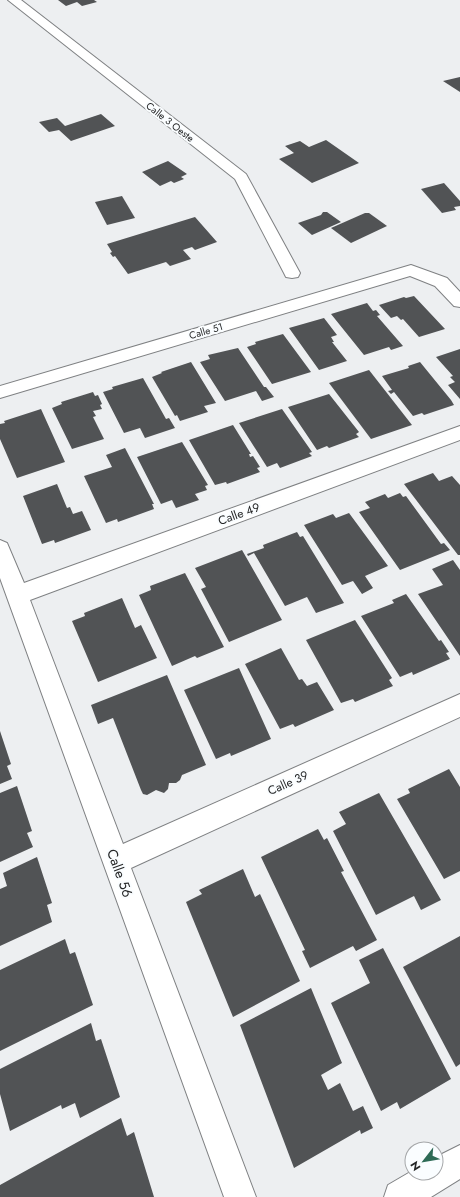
<svg xmlns="http://www.w3.org/2000/svg" width="460" height="1197" viewBox="0 0 460 1197" font-family="Jost,sans-serif">
  <rect width="100%" height="100%" fill="#edeff1"/>
  <g fill="#515355">
    <path d="M58 0H94L97 2 82 6 77 2 66 6Z"/>
    <path d="M460 77V92L443 81Z"/>
    <path d="M101 114 115 126 71 141 59 130 49 132 39 122 57 118 65 126Z"/>
    <path d="M326 140 359 163 312 183 279 159 294 153 285 146 300 141 309 147Z"/>
    <path d="M168 161 187 174 181 177 184 179 174 183 171 181 160 186 142 172Z"/>
    <path d="M444 183 460 201V206L454 207 456 210 442 213 421 189Z"/>
    <path d="M122 196 135 218 107 225 95 202Z"/>
    <path d="M323 212H327L341 222 312 235 298 223 321 215Z"/>
    <path d="M365 213H369L387 226 351 243 331 228Z"/>
    <path d="M195 217 217 242 195 250 192 247 183 250 191 259 170 266 166 262 128 274 115 256 113 257 110 253 112 252 107 244Z"/>
    <path d="M414 296 445 329 419 337 403 319 401 320 397 316 391 318 379 305 404 297 406 298Z"/>
    <path d="M367 303 373 311 376 310 380 315 377 316 403 346 391 350 389 347 364 355 331 314Z"/>
    <path d="M324 318 337 335 331 337 334 342H332L347 361 319 370 289 328Z"/>
    <path d="M283 334 311 372 272 384 247 347 256 344 255 342Z"/>
    <path d="M238 348 264 387H266L274 397 262 401 256 391 225 401 200 362 210 359 208 355Z"/>
    <path d="M460 349V399L448 385 455 382 450 377 453 376 436 357Z"/>
    <path d="M191 362 216 403 204 406 208 412 180 421 177 415 175 416 152 377 162 373 161 372Z"/>
    <path d="M420 362 451 400 454 405 424 415 422 413 413 416 394 392 391 394 388 391 392 390 382 376 409 368 408 366Z"/>
    <path d="M369 370 412 425 371 439 329 383Z"/>
    <path d="M143 378 166 419 169 418 175 428 145 438 140 428 124 433 103 392 113 389 112 387Z"/>
    <path d="M93 392 95 396 98 395 102 404 100 405 102 409 93 411 96 416 93 417 104 439 72 449 52 408 62 404 61 402Z"/>
    <path d="M329 394 359 432 356 434 359 437 329 448 327 446 317 450 288 407Z"/>
    <path d="M41 409 65 462 17 478 0 439V424L5 423 4 421Z"/>
    <path d="M282 409 312 452 309 453 312 456 280 468 277 463 267 467 239 423Z"/>
    <path d="M233 425 251 454H249L250 457 253 456 260 467 257 468 260 472 227 484 226 482 215 485 189 440Z"/>
    <path d="M182 442 208 485 205 486 207 490 195 494 199 500 176 508 172 500 161 504 137 457Z"/>
    <path d="M125 448 154 504H152L154 509 118 522 117 519 106 523 84 476 112 467 106 455Z"/>
    <path d="M433 473 439 481 452 476 460 485V555H458L404 484Z"/>
    <path d="M57 484 67 508 70 507 73 514 82 511 91 530 55 543 54 540 42 544 23 496Z"/>
    <path d="M400 493 403 497 406 496 441 544 444 543 450 550 400 570 359 512 370 508 365 502 385 494 388 498Z"/>
    <path d="M349 513 388 566 365 576 373 588 362 594 353 581 342 585 304 525 333 514 336 518Z"/>
    <path d="M297 532 300 537 303 536 344 603 316 613 307 597 285 606 254 553 248 556 247 554 264 548 263 545Z"/>
    <path d="M242 550 282 620 229 642 201 589 206 587 195 568Z"/>
    <path d="M453 560 460 570V656L418 594 443 585 432 569Z"/>
    <path d="M185 573 224 647 197 658 195 656 172 666 139 595 151 590 150 586Z"/>
    <path d="M406 594 439 641 441 640 449 652 446 653 450 659 413 675 412 672 400 677 361 616 394 603 392 600Z"/>
    <path d="M122 598 135 628 141 625 157 658 98 682 72 621 85 616 84 613Z"/>
    <path d="M355 620 392 678 389 680 393 686 355 702 353 699 341 703 306 640Z"/>
    <path d="M281 648 299 680 302 679 307 686 317 682 334 710 295 727 293 724 280 729 245 664Z"/>
    <path d="M239 668 271 739 231 756 230 753 216 759 184 690Z"/>
    <path d="M167 675 206 765 182 775 180 780 176 783H169L168 789 164 793 156 790 147 795 143 794 141 790 113 718 98 724 91 705Z"/>
    <path d="M0 731 11 764 7 766 12 779 0 784Z"/>
    <path d="M449 769 460 787V871L444 879 397 799 410 793 408 789Z"/>
    <path d="M17 786 32 831 27 833 33 847 0 862V793Z"/>
    <path d="M379 793 441 900 421 910 414 896 376 915 333 831 346 824 339 812Z"/>
    <path d="M318 829 324 840 327 838 344 871 341 872 377 940 356 951 353 946 310 968 302 951 305 950 261 857Z"/>
    <path d="M37 857 52 903 47 905 52 922 0 946V889L7 886 3 873Z"/>
    <path d="M243 869 255 897 260 894 300 981 233 1017 186 902 202 894 199 890Z"/>
    <path d="M460 936V1064L456 1067 403 967Z"/>
    <path d="M65 939 70 954 75 952 93 1005 0 1051V970Z"/>
    <path d="M383 948 451 1079 400 1109 397 1102 381 1111 331 1003 370 983 359 960Z"/>
    <path d="M311 988 342 1063 321 1075 328 1090 340 1083 353 1111 363 1106 373 1128 361 1134 360 1130 294 1168 240 1025Z"/>
    <path d="M91 1023 96 1041 101 1039 120 1097 80 1118 75 1103 62 1109 61 1105 10 1131 0 1094V1069Z"/>
    <path d="M121 1118 127 1136 134 1132 154 1197H0V1185Z"/>
  </g>
  <g fill="none" stroke-linecap="round" stroke-linejoin="round">
    <defs>
      <g id="minor">
        <path d="M8 0H21L246 174 300 273 298 277 292 278 286 277 284 273 235 179Z"/>
        <path d="M411 265 447 278 460 292V307L454 306 435 286 410 276 0 398V386Z"/>
        <path d="M460 426V440L30 600 123 844 460 694V717L131 868 256 1197H224L0 578V540L7 543 24 583Z"/>
        <path d="M460 1145V1179L431 1197H384L388 1185 412 1171V1173H436V1157Z"/>
      </g>
    </defs>
    <use href="#minor" stroke="#7f8183" stroke-width="2"/>
    <use href="#minor" fill="#fff" fill-rule="evenodd"/>
  </g>
  <g text-anchor="middle" dominant-baseline="central" stroke-width="4" stroke-linejoin="round" paint-order="stroke">
    <g font-size="10" fill="#252627" stroke="#fafdff">
      <text transform="translate(170 122) rotate(38)">Calle 3 Oeste</text>
      <text transform="translate(206 331) rotate(-16)">Calle 51</text>
    </g>
    <g font-size="12" fill="#252627" stroke="#fafdff">
      <text transform="translate(239 514) rotate(-20)">Calle 49</text>
      <text transform="translate(288 783) rotate(-24)">Calle 39</text>
    </g>
    <g font-size="14" fill="#252627" stroke="#fafdff">
      <text transform="translate(120 873) rotate(70)">Calle 56</text>
    </g>
  </g>
  <g transform="translate(424 1161) rotate(239)"><circle r="19" fill="#fafdff" stroke="#a5a7a9"/>
  <path d="M0-3L7 15L0 10L-7 15Z" fill="#2e6b56"/>
  <text y="-6" font-size="11" font-weight="bold" text-anchor="middle" fill="#252627">N</text>
  </g>
</svg>
